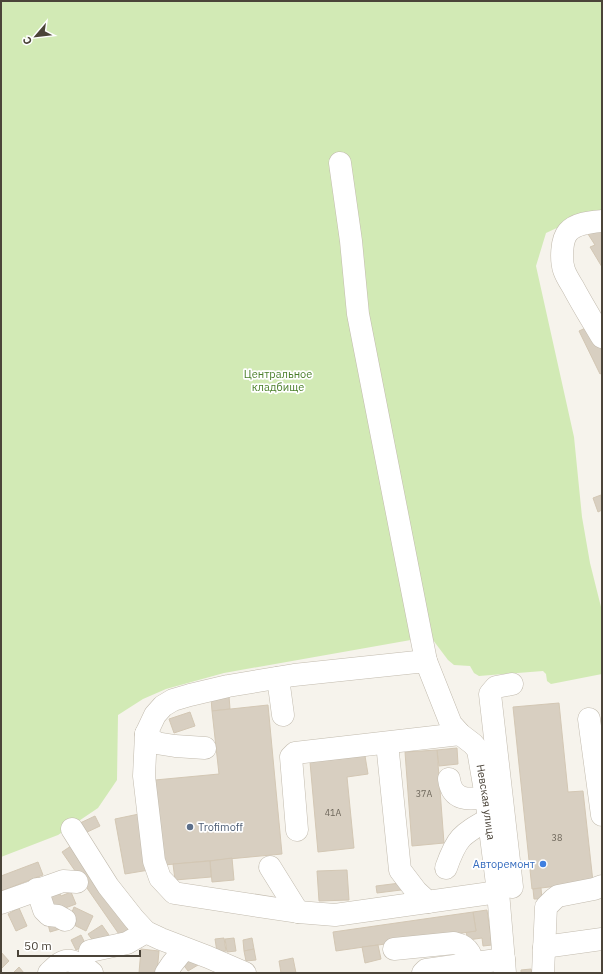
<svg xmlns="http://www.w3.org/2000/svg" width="603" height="974" viewBox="0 0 603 974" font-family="'IBM Plex Sans',sans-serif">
  <rect width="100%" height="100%" fill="#f6f3ec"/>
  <path fill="#d2eab5" d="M1 1H602V213H589L546 233 536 266 574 437 582 517 590 563 602 611V674L551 684 547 681 546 674 543 671 479 676 474 673 470 666 454 665 448 660 433 640 422 638 224 673 166 689 143 699 118 715 117 780 98 808 58 835 1 857Z"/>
  <g fill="#d8cfc1" stroke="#d3c7b4">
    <path d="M600 228 602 232V267L590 247 595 245 588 234Z"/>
    <path d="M590 326 602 351V373L600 374 579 331Z"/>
    <path d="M601 495 602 510 598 512 593 498Z"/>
    <path d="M229 696 230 709 212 711 211 698Z"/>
    <path d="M559 703 568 792 583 791 593 882 532 889 513 707Z"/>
    <path d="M268 705 282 854 164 865 155 780 219 774 212 711Z"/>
    <path d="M190 712 195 726 174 733 169 719Z"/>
    <path d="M457 748 458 764 439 766 437 750Z"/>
    <path d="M437 750 444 843 412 846 405 752Z"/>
    <path d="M365 756 368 774 347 777 354 848 318 852 310 762Z"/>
    <path d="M139 814 149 870 125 874 115 819Z"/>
    <path d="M95 816 100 826 83 834 78 824Z"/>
    <path d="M74 844 135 932 123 940 62 852Z"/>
    <path d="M232 858 234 880 212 882 210 861Z"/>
    <path d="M210 861 211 877 175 880 173 864Z"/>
    <path d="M38 862 43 875 1 891V876Z"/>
    <path d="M347 870 349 900 319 901 317 871Z"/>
    <path d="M400 883 401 890 377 893 376 886Z"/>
    <path d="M541 888 542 899H534L533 889Z"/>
    <path d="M59 892 61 896 71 892 76 904 49 914 43 898Z"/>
    <path d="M74 907 93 916 86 931 68 922Z"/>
    <path d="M19 908 27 926 16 931 8 914Z"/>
    <path d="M487 910 492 945 483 946 482 938 468 940 466 932 476 931 473 912Z"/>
    <path d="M473 912 476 931 336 951 333 932Z"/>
    <path d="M47 920 60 929 50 932Z"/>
    <path d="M102 925 109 935 96 945 88 934Z"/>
    <path d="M81 935 86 945 76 950 71 940Z"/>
    <path d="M224 938 226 951 217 952 215 939Z"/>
    <path d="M234 938 236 951 227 952 225 939Z"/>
    <path d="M252 938 254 949 244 951 243 940Z"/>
    <path d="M378 945 381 959 365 963 362 947Z"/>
    <path d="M141 949 159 951 157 973H139Z"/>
    <path d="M254 949 256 960 246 961 244 951Z"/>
    <path d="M1 952 9 961 1 969Z"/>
    <path d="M191 956 198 965 188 971 182 963Z"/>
    <path d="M293 958 296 973H281L279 961Z"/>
    <path d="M19 967 24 973H13Z"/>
    <path d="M531 969 532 973H521V970Z"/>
  </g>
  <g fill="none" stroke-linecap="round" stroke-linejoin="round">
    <defs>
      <g id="minor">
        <path d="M340 163 351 241 358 314 426 661"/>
        <path d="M602 221C591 222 576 223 568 232 561 240 561 261 564 270 566 276 570 282 573 287 582 304 592 320 602 337"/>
        <path d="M278 678 283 715"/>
        <path d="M589 719 602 815"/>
        <path d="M146 734 144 776 154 861 160 878 174 893 298 912 335 915 498 892"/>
        <path d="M387 743 400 870 416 891 428 902"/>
        <path id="s1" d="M205 748 175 746 156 743 146 734 155 715 163 706 173 700 190 695 228 686 294 675 426 661 451 724 460 734 473 744 478 750 486 797 498 892 505 973"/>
        <path d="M449 779C452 801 468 800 486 797"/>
        <path d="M72 829 108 886 134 919 146 932 161 939 208 957 245 973"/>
        <path d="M297 830 291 757 295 753 460 734"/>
        <path d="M270 867 298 912"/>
        <path d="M446 868C457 837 461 835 489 819"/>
        <path d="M512 887 490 694 496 687 512 684"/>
        <path d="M37 889 44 910 49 915 58 916 65 920"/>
        <path d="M1 903 63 881 77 882"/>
        <path d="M544 947 602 939"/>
        <path d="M394 949 454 943C472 947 472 958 474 973"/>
        <path d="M90 951 127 943 146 932"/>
        <path d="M49 973C53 969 59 962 65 961 74 959 86 967 92 973"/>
        <path d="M166 973 172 964 184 949"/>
        <path d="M423 973 426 970 504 959"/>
        <path d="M543 973 546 907 554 899 558 896 594 889 602 886"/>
      </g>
    </defs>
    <use href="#minor" stroke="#c2bbae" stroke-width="23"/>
    <use href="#minor" stroke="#fff" stroke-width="22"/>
  </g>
  <circle fill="#5c6f8a" stroke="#fff" stroke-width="1.5" cx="190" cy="827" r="4"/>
  <circle fill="#3f7fe0" stroke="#fff" stroke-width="1.5" cx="543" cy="864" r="4"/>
  <g text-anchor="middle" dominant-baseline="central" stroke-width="3.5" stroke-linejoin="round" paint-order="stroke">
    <g font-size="9" fill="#6e675b">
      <text x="424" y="793">37А</text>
      <text x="333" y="812">41А</text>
      <text x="557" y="837">38</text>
    </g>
    <g font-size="11" fill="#4a7f2a" stroke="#fff">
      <text x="278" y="374">Центральное<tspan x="278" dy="13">кладбище</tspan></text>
    </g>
    <g font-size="11" fill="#4b4439" stroke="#fff">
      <text stroke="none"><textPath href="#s1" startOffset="522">Невская улица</textPath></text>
    </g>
    <g font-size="11" fill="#4e5e75" stroke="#fff" text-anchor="start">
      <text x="198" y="827">Trofimoff</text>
    </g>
    <g font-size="11" fill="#366cbe" stroke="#fff" text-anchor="end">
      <text x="535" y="864">Авторемонт</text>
    </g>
  </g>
  <rect width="603" height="974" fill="none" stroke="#4b4439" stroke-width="4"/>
  <g transform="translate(36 36) rotate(242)" stroke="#ffffff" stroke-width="3" paint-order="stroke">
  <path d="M0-3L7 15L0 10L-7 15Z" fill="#4b4439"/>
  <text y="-6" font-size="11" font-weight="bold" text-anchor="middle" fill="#4b4439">С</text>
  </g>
  <path d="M18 950v6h122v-6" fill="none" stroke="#4b4439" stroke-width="2"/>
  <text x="24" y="950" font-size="12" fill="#4b4439" stroke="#ffffff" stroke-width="3" paint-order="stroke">50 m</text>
</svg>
